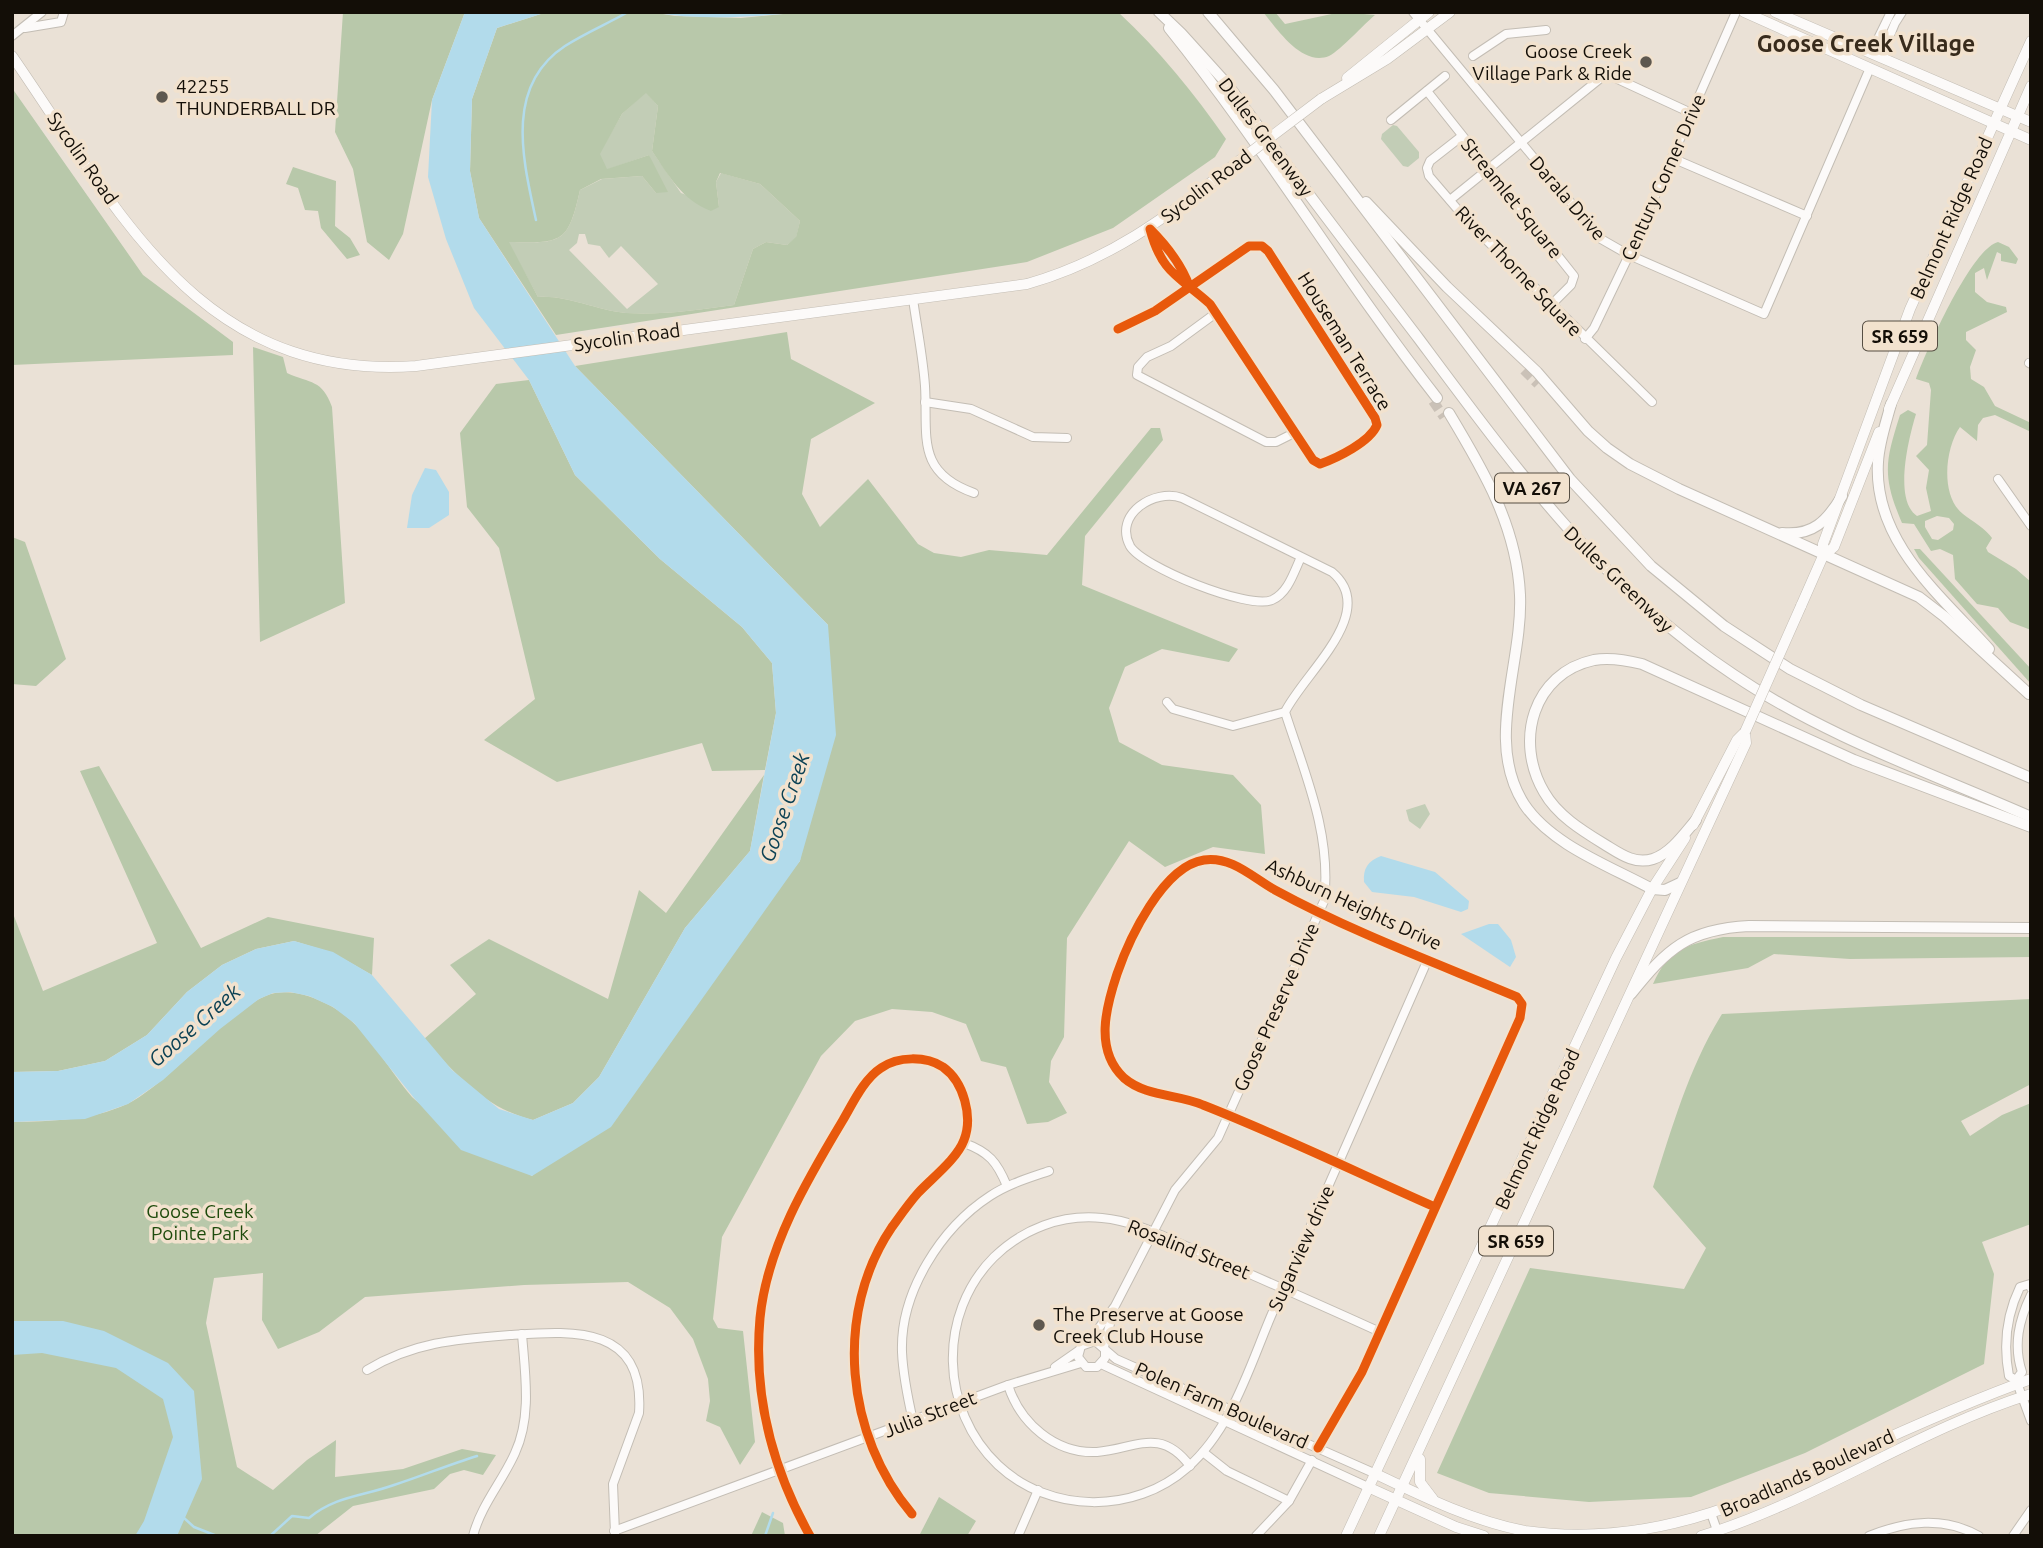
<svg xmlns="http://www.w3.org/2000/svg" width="2043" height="1548" viewBox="0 0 2043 1548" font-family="Ubuntu,sans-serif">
  <rect width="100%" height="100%" fill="#eae1d6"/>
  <g fill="#c2cdb6" fill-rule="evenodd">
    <path d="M646 92 658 106 652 151 681 193 719 207 716 182 721 173 760 184 800 221 796 238 787 245 766 242 753 249 734 305C698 310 663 315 626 313 595 310 568 295 538 297L508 242C561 243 568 245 580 190L602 179 642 176 656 193 649 155 606 170 599 154 622 114ZM579 234H585L588 244 600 246 609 258 621 246 658 284 627 309 569 250 577 243Z"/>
    <path d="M1393 125 1397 126 1419 152V158L1408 167 1403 166 1381 139 1382 134Z"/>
    <path d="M1425 804 1430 814 1420 829 1409 821 1406 810Z"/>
  </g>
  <g fill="#b8c8aa" fill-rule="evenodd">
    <path d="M343 12H465L432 100 403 234 389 260 367 242 353 169 335 132Z"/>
    <path d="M547 12H651L675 16 741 18 804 12H1118C1160 51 1194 93 1226 139L1215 157 1113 228 1027 262 556 335 479 218 470 171 472 99 497 28ZM646 93 658 106 652 151C669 176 682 200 711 211L719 207 716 182 720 173 760 184 800 221 796 237 787 245 766 242 753 249 734 305C698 310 663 315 626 313 595 310 568 295 538 297L509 242C562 243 568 244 580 190L601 179 642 176 656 193 668 192 649 155 607 169 600 154 622 114Z"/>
    <path d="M1263 12H1275L1285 24 1341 12 1375 15C1363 25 1341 50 1329 56 1302 67 1277 29 1263 12Z"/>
    <path d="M12 88 143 275 233 342V355L12 365Z"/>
    <path d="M293 167 336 181 335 226 350 238 360 255 347 259 321 228 318 211 305 210 298 188 286 184Z"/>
    <path d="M1998 242 2009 247 2018 259 2016 264 2001 261V254L1997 252 1987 280 1984 268 1975 273V292L1987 302 2006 307 2007 312 1966 332V340L1976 350 1970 367 1971 379 1984 387 1995 406 2031 423V432L1995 415 1983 418 1978 425 1977 441 1960 427C1945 448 1940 496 1963 514 1972 521 1986 529 1992 538L1986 548 1988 552 2016 569 2031 582V630L2010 622 1998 608 1977 604 1955 579 1953 555 1940 549 1931 551 1914 524 1902 523C1882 476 1885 462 1900 415L1908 410 1916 414C1909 437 1893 500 1917 516L1931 511 1926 488 1929 470 1916 456 1927 445 1931 390 1929 383 1916 379C1926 351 1971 249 1998 242ZM1937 516 1949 518 1954 524 1953 530 1938 540 1932 539 1925 527V521Z"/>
    <path d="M787 332 791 359 875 403 811 439 802 494 820 527 868 479 918 544 934 553 961 557 989 550 1047 555 1151 428H1160L1163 440 1085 536 1082 585 1238 649 1229 662 1162 649 1125 667 1109 708 1119 742 1162 765 1233 775 1261 805 1265 854 1213 847 1165 867 1129 841 1067 938 1064 1037 1051 1061 1049 1082 1067 1113 1048 1122 1027 1124 1006 1067 981 1061 966 1024 932 1012 892 1009 855 1021 821 1056 722 1237 713 1319 718 1328 743 1331 755 1442 740 1465 720 1427 706 1421 710 1401 708 1379 693 1339 670 1308 628 1282 524 1285 365 1297 319 1332 278 1349 262 1320 263 1273 214 1278 206 1323 237 1467 273 1490 307 1460 336 1440 335 1477 403 1469 462 1449 496 1455 483 1475 464 1470 450 1474 434 1489 353 1506 315 1536H12V1122C52 1121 90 1121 127 1104 171 1083 236 1000 275 993 295 990 314 997 331 1006 367 1026 386 1067 412 1097 421 1106 436 1113 447 1121 476 1139 504 1158 532 1176L800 861 828 625 575 366Z"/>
    <path d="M253 347 283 357 287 373C311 384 322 379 332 407L345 603 260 642Z"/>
    <path d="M529 380 575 475 660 559 742 627 772 663 776 713 765 770 712 771 702 743 557 782 484 740 535 699 499 548 467 507 460 433 496 384Z"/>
    <path d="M12 537 25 542 66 659 36 686 12 684Z"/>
    <path d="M1914 549H1920L2031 669V684L1919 558Z"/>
    <path d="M99 766 201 948 268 917 374 938 372 975 333 953 294 941 256 949 222 965 187 992 147 1035 105 1061 58 1071 12 1072V911L43 991 157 943 80 771Z"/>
    <path d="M764 775 750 851 685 928 599 1077 573 1103 533 1120C486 1109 455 1074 424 1039L476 994 450 965 489 939 608 999 639 890 666 913Z"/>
    <path d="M1723 937H2031V957L1850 959 1774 954 1748 968 1653 984C1669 948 1686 945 1723 937Z"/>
    <path d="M2031 999V1084L1961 1121 1970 1136 2002 1115 2031 1103V1224L1982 1242 1994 1274 1984 1364 1805 1453 1691 1497 1589 1502 1489 1493 1437 1473 1530 1268 1684 1289 1706 1248 1653 1187C1672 1128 1689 1067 1722 1014Z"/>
    <path d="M939 1497 976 1521 967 1536H919Z"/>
    <path d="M762 1512 783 1523 785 1536H751Z"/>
  </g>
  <g fill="#b2dbeb">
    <path d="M465 12H547L497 28 472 99 470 171 479 218 575 366 828 625 836 735 800 861 611 1127 532 1176 461 1150 414 1098 354 1023 333 1007 309 996 290 992 273 993 259 999 220 1029 163 1080 128 1104 85 1119 12 1122V1072L58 1071 105 1061 147 1035 187 992 222 965 256 949 294 941 333 952 372 975 452 1070 499 1109 533 1120 573 1103 599 1077 685 928 750 851 776 713 772 663 742 627 660 559 575 475 529 380 474 308 446 239 428 177 432 100Z"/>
    <path d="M651 12H804C752 17 702 21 651 12Z"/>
    <path d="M425 468 436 470 449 492V515L429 528H407L412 495Z"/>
    <path d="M1381 856 1435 872 1469 901 1468 909 1461 912 1414 897 1372 892 1364 882C1363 868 1368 861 1381 856Z"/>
    <path d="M1489 924H1498L1511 940 1516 957 1510 967 1461 934Z"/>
    <path d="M12 1321H63L104 1331 168 1363 194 1391 202 1479 177 1536H135L144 1521 173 1437 163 1399 116 1368 42 1353 12 1355Z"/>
  </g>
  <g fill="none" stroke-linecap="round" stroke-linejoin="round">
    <g stroke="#b2dbeb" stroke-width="2.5">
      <path d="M536 220C523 160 504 86 565 46 585 33 607 24 628 12"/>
      <path d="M184 1518 194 1527 217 1536"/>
      <path d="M270 1536 292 1516 309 1518C335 1496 364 1496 394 1485 422 1476 448 1465 477 1456"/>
      <path d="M765 1536 773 1513"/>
    </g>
    <g stroke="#cac1b7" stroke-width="10" stroke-dasharray="10 5" stroke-linecap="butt">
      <path d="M1524 370 1538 384"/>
      <path d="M1433 401 1444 417"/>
    </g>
    <defs>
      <g id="minor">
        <path d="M1413 12 1601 239 1629 255 1764 314 1870 68"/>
        <path d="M25 28 61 22 64 12"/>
        <path d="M12 36 42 12"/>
        <path d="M1871 53 1891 12"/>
        <path d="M1473 56 1506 34 1546 30"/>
        <path d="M1881 57 1895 23 1902 12"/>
        <path d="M1427 91 1574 276 1571 285 1552 304"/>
        <path d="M1391 120 1445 76"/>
        <path d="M1462 136 1430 161 1427 168 1429 176 1471 225 1652 402"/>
        <path d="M1672 158 1807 216"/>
        <path d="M1450 200 1602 77 1611 76 1691 113"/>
        <path d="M913 299C917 328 923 357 925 386 928 436 915 472 974 493"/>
        <path d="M1216 313 1171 346 1147 357 1138 367 1137 375 1266 442H1276L1294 433"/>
        <path d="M1118 329 1155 311 1249 246H1262L1268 251 1375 418 1377 425C1370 442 1337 458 1320 464L1313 460 1210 304C1179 276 1162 274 1150 229 1167 246 1182 265 1190 288"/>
        <path d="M1585 339 1594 328 1629 255 1736 12"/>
        <path d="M2029 363 2031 364"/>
        <path d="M925 402 971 409 1033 437 1067 438"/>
        <path d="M1998 479 2031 526"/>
        <path d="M1167 702 1173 709 1233 726 1285 712"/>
        <path d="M964 1143C989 1152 997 1162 1007 1186"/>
        <path d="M2031 1288 2030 1284 2020 1287C2006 1316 2003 1345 2009 1376L2016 1380 2022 1372C2013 1345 2019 1320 2031 1295"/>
        <path d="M1380 1332C1321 1305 1261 1279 1202 1253 1170 1240 1137 1221 1102 1218 1061 1214 1023 1229 994 1257 937 1314 940 1410 998 1465 1050 1514 1135 1514 1187 1468 1231 1430 1249 1368 1271 1316 1300 1251 1329 1186 1357 1121L1428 959"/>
        <path d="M1090 1340 1115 1306 1175 1190 1218 1138 1324 901C1332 835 1305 774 1285 712 1304 673 1380 612 1332 572L1182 498C1155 488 1113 514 1130 546 1142 567 1248 610 1272 600 1288 593 1294 572 1301 557"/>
        <path d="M1104 1347 1113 1312"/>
        <path d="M1105 1352V1358L1097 1367H1086L1078 1357 1081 1346 1095 1341 1116 1359 1376 1474"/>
        <path d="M1101 1364 1370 1488"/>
        <path d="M1055 1367 1078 1351"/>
        <path d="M367 1370C413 1342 458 1339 510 1335 572 1331 645 1324 639 1413L613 1484 615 1533"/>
        <path d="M2016 1380 2031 1421"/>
        <path d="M1008 1385C1020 1423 1055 1454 1097 1452 1135 1449 1160 1426 1190 1466"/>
        <path d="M913 1421C908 1399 903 1375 902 1352 900 1292 941 1228 990 1196 1008 1184 1029 1178 1049 1171"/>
        <path d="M1318 1448 1362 1372 1520 1018 1522 1004 1517 997C1436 963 1352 932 1275 890 1253 878 1232 856 1204 860 1163 866 1129 939 1117 974 1106 1007 1094 1050 1124 1078 1146 1097 1178 1094 1203 1105 1282 1136 1358 1173 1435 1207"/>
        <path d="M1203 1452 1227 1471 1289 1501"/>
        <path d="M1712 1516 1719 1536"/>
        <path d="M614 1531 1008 1385 1081 1363"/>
        <path d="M473 1536C481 1505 502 1482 515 1453 532 1416 525 1374 522 1334"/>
        <path d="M810 1536C772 1468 753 1396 760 1318 767 1247 807 1180 843 1120 853 1103 864 1079 881 1068 898 1056 926 1056 943 1067 964 1082 973 1117 964 1140 957 1159 932 1178 918 1193 909 1203 900 1216 892 1227 833 1314 846 1436 912 1514"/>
        <path d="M1018 1536 1038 1490"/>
        <path d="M1256 1536 1289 1501 1312 1460"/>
        <path d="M1869 1536C1906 1521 1943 1516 1979 1536"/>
        <path d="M2013 1536 2031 1510"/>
      </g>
      <g id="major">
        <path d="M1744 12 2031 140"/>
        <path d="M1775 12 2031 122"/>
        <path d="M12 56C119 210 198 381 416 366L1027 284C1112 260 1170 214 1239 161"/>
        <path d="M1347 78 1429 12"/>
        <path d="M1321 99 1387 59 1450 12"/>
        <path d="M1889 409 2031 86"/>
        <path d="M1823 556V544L1910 309 2031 41"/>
        <path d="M1801 606 1823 556 1834 547 1879 432"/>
        <path d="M1693 825 1737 740 1745 732"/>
        <path d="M1420 1459V1482L1433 1499"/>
        <path d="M1376 1474C1424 1497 1473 1521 1525 1531 1647 1548 1743 1505 1850 1455 1909 1428 1969 1401 2031 1379"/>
        <path d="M1370 1488 1456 1527 1484 1536"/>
        <path d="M1346 1536 1616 958 1652 889 1685 838"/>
        <path d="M1379 1536 1746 743 1745 732"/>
        <path d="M1701 1536C1816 1501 1916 1430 2031 1394"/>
      </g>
      <g id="highway">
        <path d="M1159 12 1181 33 1228 85C1290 171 1355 255 1419 339 1512 464 1602 588 1734 675 1824 736 1931 773 2031 817"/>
        <path d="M1208 12 1274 90 1570 479 1651 566 1724 626 1790 669 1861 705 2031 778"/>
        <path d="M1169 28C1264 146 1343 278 1437 398"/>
        <path d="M1366 202 1447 287 1537 372 1588 431 1607 448 1630 464 1679 489 1919 597 1945 617 2029 694"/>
        <path d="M1891 404C1886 423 1879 442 1878 462 1873 541 1940 595 1989 649"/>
        <path d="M1449 413C1484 471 1517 527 1520 595 1523 664 1484 741 1524 804 1551 845 1610 866 1652 889L1665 890 1680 883"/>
        <path d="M1782 533C1813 536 1827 521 1842 496"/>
        <path d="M1696 820C1684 834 1671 853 1653 859 1634 865 1619 853 1604 844 1581 830 1557 815 1544 792 1514 741 1533 673 1594 660 1610 657 1626 660 1642 664L1854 760 2031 827"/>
        <path d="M1631 994C1667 949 1688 929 1749 926L2031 928"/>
      </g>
    </defs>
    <use href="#minor" stroke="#c3bdb4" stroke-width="10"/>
    <use href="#major" stroke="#c3bdb4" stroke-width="11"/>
    <use href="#highway" stroke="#c3bdb4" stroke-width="12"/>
    <use href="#minor" stroke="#fcfaf9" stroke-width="8"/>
    <use href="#major" stroke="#fcfaf9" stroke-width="10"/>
    <use href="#highway" stroke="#fcfaf9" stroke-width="10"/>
    <defs>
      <g id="major-bridge">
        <path d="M1239 161 1321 99"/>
        <path d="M1745 732 1801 606"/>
      </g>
    </defs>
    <use href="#major-bridge" stroke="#c3bdb4" stroke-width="11" stroke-linecap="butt"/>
    <use href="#major-bridge" stroke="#fcfaf9" stroke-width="10"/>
    <defs>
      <g id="cycleway">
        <path d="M1118 329 1155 311 1249 246H1262L1268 251 1375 418 1377 425C1370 442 1337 458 1320 464L1313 460 1210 304C1179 276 1162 274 1150 229 1167 246 1182 265 1190 288"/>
        <path d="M1318 1448 1362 1372 1520 1018 1522 1004 1517 997C1436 963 1352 932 1275 890 1253 878 1232 856 1204 860 1163 866 1129 939 1117 974 1106 1007 1094 1050 1124 1078 1146 1097 1178 1094 1203 1105 1282 1136 1358 1173 1435 1207"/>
        <path d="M810 1536C772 1468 753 1396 760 1318 767 1247 807 1180 843 1120 853 1103 864 1079 881 1068 898 1056 926 1056 943 1067 964 1082 973 1117 964 1140 957 1159 932 1178 918 1193 909 1203 900 1216 892 1227 833 1314 846 1436 912 1514"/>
      </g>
    </defs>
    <use href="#cycleway" stroke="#f2e2ce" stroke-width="13"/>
    <use href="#cycleway" stroke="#e8590c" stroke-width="9"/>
  </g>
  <g fill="#5e584f" stroke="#f2e2ce" stroke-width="2.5">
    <circle cx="1646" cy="62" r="7"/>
    <circle cx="162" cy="97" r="7"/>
    <circle cx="1039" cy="1325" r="7"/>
  </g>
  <g text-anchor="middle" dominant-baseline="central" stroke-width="7" stroke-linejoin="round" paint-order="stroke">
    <g fill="#f2e2ce" stroke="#564e43" stroke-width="2">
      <rect x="1863" y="321.5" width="74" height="29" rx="5"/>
      <rect x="1495" y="473.5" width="74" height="29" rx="5"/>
      <rect x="1479" y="1226.5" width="74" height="29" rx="5"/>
    </g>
    <g font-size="18" font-weight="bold" fill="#130e07">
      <text x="1900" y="336">SR 659</text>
      <text x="1532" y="488">VA 267</text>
      <text x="1516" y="1241">SR 659</text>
    </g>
    <g font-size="19" fill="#130e07" stroke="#f2e2ce" text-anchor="start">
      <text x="1632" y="51" text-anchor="end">Goose Creek<tspan x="1632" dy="22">Village Park &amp; Ride</tspan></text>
      <text x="176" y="86">42255<tspan x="176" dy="22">THUNDERBALL DR</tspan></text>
      <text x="1053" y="1314">The Preserve at Goose<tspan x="1053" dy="22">Creek Club House</tspan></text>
    </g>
    <g font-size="19" fill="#130e07" stroke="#f2e2ce">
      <text transform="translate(1266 137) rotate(53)">Dulles Greenway</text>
      <text transform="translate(83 158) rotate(55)">Sycolin Road</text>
      <text transform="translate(1663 177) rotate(-66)">Century Corner Drive</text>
      <text transform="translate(1206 186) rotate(-37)">Sycolin Road</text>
      <text transform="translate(1512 198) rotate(51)">Streamlet Square</text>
      <text transform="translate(1568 198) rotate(49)">Darala Drive</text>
      <text transform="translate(1951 218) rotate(-66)">Belmont Ridge Road</text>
      <text transform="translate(1519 271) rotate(46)">River Thorne Square</text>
      <text transform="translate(627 337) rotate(-8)">Sycolin Road</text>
      <text transform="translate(1345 341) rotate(58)">Houseman Terrace</text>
      <text transform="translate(1619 579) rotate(44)">Dulles Greenway</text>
      <text transform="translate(1354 904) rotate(25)">Ashburn Heights Drive</text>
      <text transform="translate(1276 1007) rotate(-66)">Goose Preserve Drive</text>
      <text transform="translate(1537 1129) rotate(-65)">Belmont Ridge Road</text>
      <text transform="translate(1301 1248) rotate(-66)">Sugarview drive</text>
      <text transform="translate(1189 1249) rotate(22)">Rosalind Street</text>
      <text transform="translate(1222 1405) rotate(24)">Polen Farm Boulevard</text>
      <text transform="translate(930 1414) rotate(-21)">Julia Street</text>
      <text transform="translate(1807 1473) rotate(-24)">Broadlands Boulevard</text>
    </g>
    <g font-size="19" fill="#1e4b0c" stroke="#f2e2ce">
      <text x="200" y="1211">Goose Creek<tspan x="200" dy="22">Pointe Park</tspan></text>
    </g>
    <g font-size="21" font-style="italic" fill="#0b4154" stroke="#f2e2ce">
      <text transform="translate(784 807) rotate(-71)">Goose Creek</text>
      <text transform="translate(194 1025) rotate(-41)">Goose Creek</text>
    </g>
    <g font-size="23" font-weight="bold" fill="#382b1c" stroke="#f2e2ce">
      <text x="1866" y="43">Goose Creek Village</text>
    </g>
  </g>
  <rect width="2043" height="1548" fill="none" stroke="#130e07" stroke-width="28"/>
</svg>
